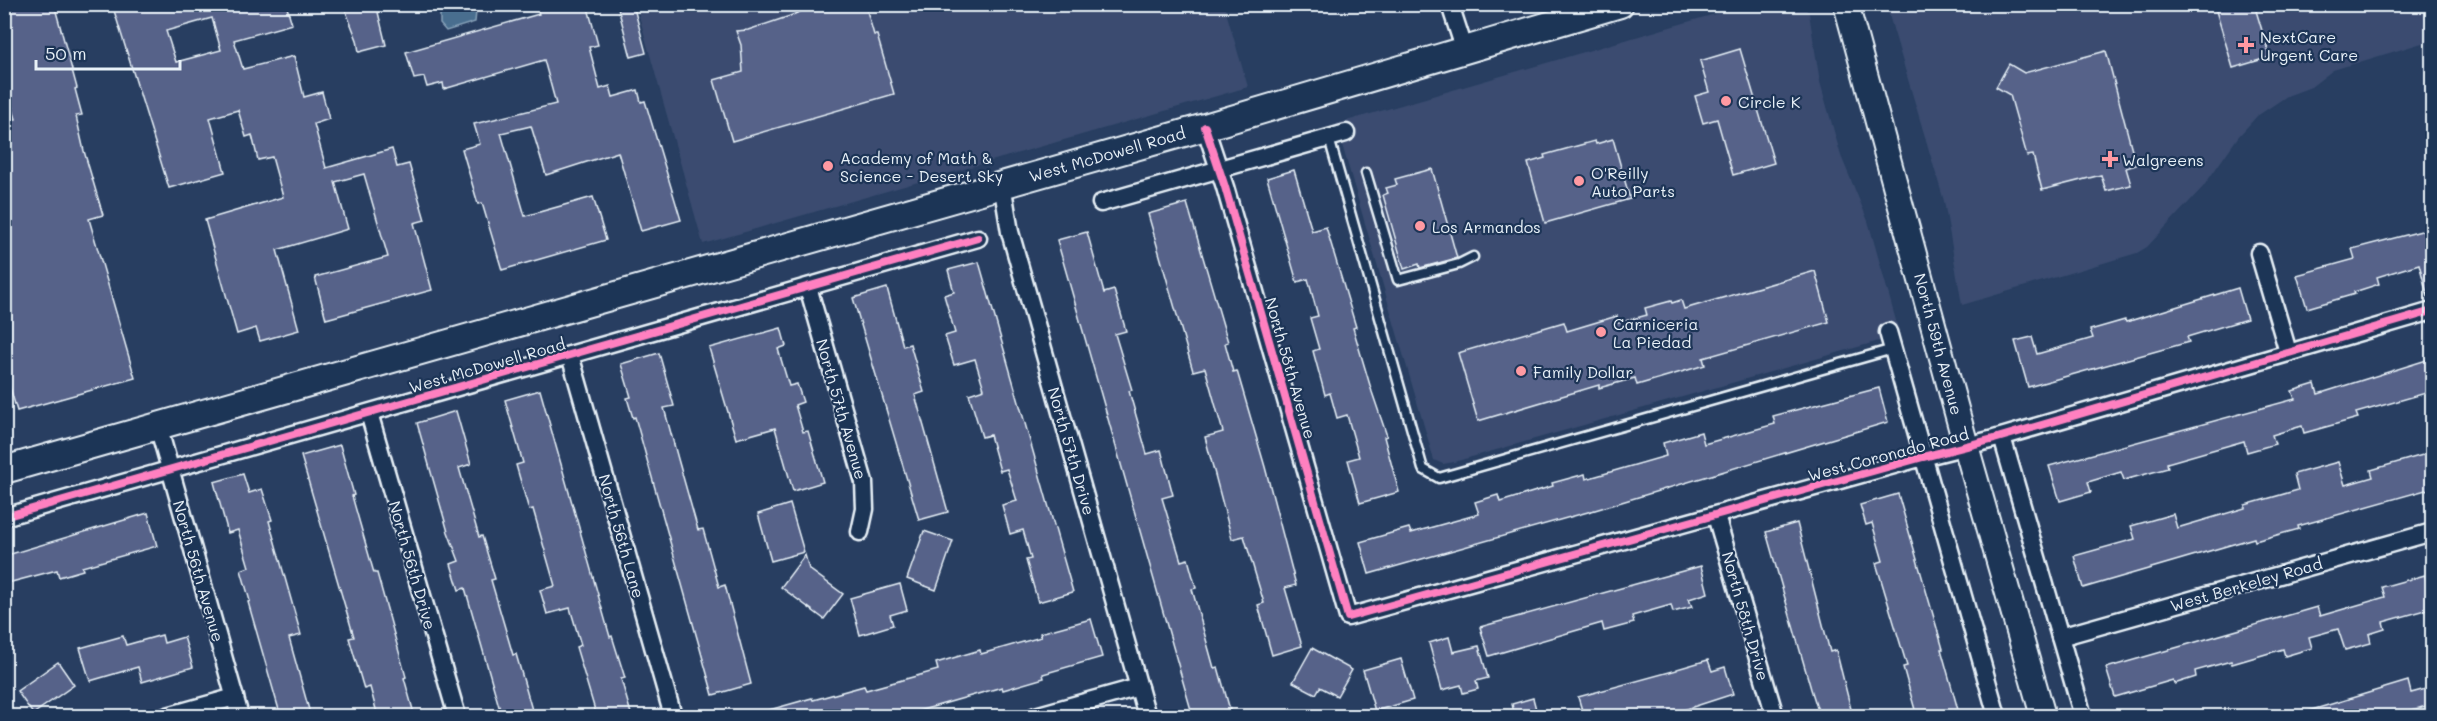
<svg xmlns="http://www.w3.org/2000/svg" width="2437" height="721" viewBox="0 0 2437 721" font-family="Mali,sans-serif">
  <rect width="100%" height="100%" fill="#283e61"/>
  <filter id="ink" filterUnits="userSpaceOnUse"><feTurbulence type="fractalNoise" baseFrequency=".0167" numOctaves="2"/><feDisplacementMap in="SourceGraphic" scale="12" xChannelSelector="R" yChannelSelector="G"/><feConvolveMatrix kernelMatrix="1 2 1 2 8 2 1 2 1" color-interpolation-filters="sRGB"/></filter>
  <g filter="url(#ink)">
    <g fill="#3a4c70">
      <path d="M636 5H1224L1248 87 703 244Z"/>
      <path d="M1746 5H1802L1809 13 1820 82 1841 156 1868 221 1900 335 1454 462 1443 464 1434 460 1336 124Z"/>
      <path d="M1886 5H2432V40L2333 70 2311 87 2287 96 2257 116 2238 137 2203 187 2147 247 2137 253 1962 305 1944 201Z"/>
    </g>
    <path fill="#486e8f" stroke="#88a2b9" stroke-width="1.5" d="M467 4 470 5 476 12 475 22 446 31 440 24V12L449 9 455 11Z"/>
    <g fill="#566289" stroke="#e8f1f8" stroke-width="1.5" fill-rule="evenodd">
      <path d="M4 4H54L77 88 75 89 82 115 76 116 84 151 103 215 89 219 135 378 17 411 4 368V122L16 119 4 80Z"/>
      <path d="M112 4H286L292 24 234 40 243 69 294 56 304 97 322 92 329 119 314 124 326 168 392 149 397 167 409 164 425 220 414 223 432 290 326 319 315 277 388 257 364 174 335 182 348 229 277 250 299 330 260 341 256 328 237 334 205 220 283 197 272 157 258 160 252 135 246 137 238 110 210 118 225 172 169 188ZM212 18 221 50 176 62 166 31Z"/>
      <path d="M343 4H376L386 45 359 52 357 40Z"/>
      <path d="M536 4H587L598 45 589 47 600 89 610 86 613 97 638 90 641 102 645 101 681 220 641 231 618 152 546 175 531 126 501 133 525 216 593 197 606 240 502 270 482 203 478 204 462 149 480 144 474 124 556 104 544 60 444 89 443 83 427 87 424 77 414 79 406 52 539 14Z"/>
      <path d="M617 4H633L646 53 631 57Z"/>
      <path d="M804 4H865L874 35H877L894 94 732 141 714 80 743 72 741 45 736 31 748 30 790 16 806 9Z"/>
      <path d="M2214 4H2254L2270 57 2233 68Z"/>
      <path d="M1740 49 1774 163 1733 175 1717 119 1703 123 1695 96 1709 92 1700 61Z"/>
      <path d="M2106 51 2136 165 2126 168 2131 185 2106 191 2101 175 2042 190 2033 155 2027 156 2010 95 1996 87 2009 64 2024 73Z"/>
      <path d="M1613 139 1630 199 1545 223 1528 163 1545 158 1544 155 1595 141 1596 144Z"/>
      <path d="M1432 169 1457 258 1420 268 1419 264 1404 269 1383 195 1388 193 1386 188 1397 185 1395 179Z"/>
      <path d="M1294 170 1312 231 1326 227 1356 327 1353 328 1372 392 1387 436 1384 437 1399 492 1360 503 1348 460 1359 457 1347 415 1337 418 1330 393 1325 395 1313 351 1319 349 1310 318 1318 316 1308 279 1297 282 1267 178Z"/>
      <path d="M1187 203 1228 342 1225 343 1233 372 1237 371 1265 467 1296 585 1285 588 1302 646 1272 655 1258 605 1264 603 1244 536 1232 539 1205 437 1223 432 1205 368 1193 371 1148 214Z"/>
      <path d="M2433 228V297H2428L2419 264 2377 277 2379 284 2354 292 2355 294 2307 308 2297 275 2355 259 2352 249Z"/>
      <path d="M1087 232 1104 293 1114 290 1126 331 1115 334 1132 390 1129 391 1147 454 1161 450 1173 495 1162 498 1181 561 1188 559 1196 588 1192 589 1214 668 1218 667 1230 710 1207 717H1193L1057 240Z"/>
      <path d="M979 262 1073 592 1038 602 1026 560 1031 559 1023 530 1010 534 1002 505 1017 501 1007 469 1000 471 990 435 982 437 969 394 984 389 975 359 954 365 945 336 955 333 944 295 954 292 948 270Z"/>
      <path d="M1815 271 1829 322 1703 358 1705 365 1637 385 1635 378 1599 388V385L1478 421 1458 353 1564 322 1567 331 1617 316 1618 323 1647 315 1645 308 1671 301 1672 303 1681 300 1684 309Z"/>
      <path d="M887 288 903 346 910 344 924 392 915 395 948 512 919 520 853 298Z"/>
      <path d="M2238 288 2247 319 2187 337 2189 342 2028 387 2015 341 2032 337 2037 354 2093 338 2090 330 2125 320 2126 322Z"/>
      <path d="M781 328 786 346 778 349 789 386 797 384 803 402 795 405 803 432 808 431 823 482 793 491 775 428 736 439 709 348Z"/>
      <path d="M659 353 674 406 664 408 678 459 698 530 703 529 719 587 725 585 751 684 713 695 635 417 633 418 627 398 631 397 621 364Z"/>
      <path d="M2433 358V391L2356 413 2358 418 2304 433 2302 426 2272 435 2275 444 2247 452 2244 441 2167 463 2168 468 2124 480 2121 472 2088 482 2091 492 2060 501 2049 466 2295 399 2292 391 2315 384 2318 394Z"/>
      <path d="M1879 388 1888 422 1595 510 1369 574 1360 542 1409 528 1411 533 1479 514 1475 502 1498 495 1500 502 1553 486 1552 483 1585 474 1586 479 1666 456 1663 443 1701 432 1704 444 1775 424 1773 416Z"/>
      <path d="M540 390 610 637 612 636 625 678 621 679 632 717H597L576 647 581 645 570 608 547 614 540 590 555 586 533 509 529 510 516 465 523 463 505 400Z"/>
      <path d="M456 411 471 464 459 468 479 537 482 536 495 579 491 580 513 655 516 654 534 717H502L465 588 459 590 451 564 459 561 448 532 417 423Z"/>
      <path d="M340 445 354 495 352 496 374 573H377L406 677 404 678 415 717H378L370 687 364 689 349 638 354 637 301 456Z"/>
      <path d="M2433 452V488L2298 526 2299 529 2255 541 2254 538 2083 588 2074 556 2135 539 2131 526 2173 514 2177 528 2245 508V505L2298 490 2294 474 2338 462 2345 485 2373 477 2371 470Z"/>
      <path d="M243 474 249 493 262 489 272 520 269 521 301 635 289 638 311 717H281L248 602 250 601 241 570 249 567 238 530 228 533 214 482Z"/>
      <path d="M1898 494 1943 649H1941L1960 717H1917L1903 667 1907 666 1876 563 1883 561 1872 523 1866 525 1860 505Z"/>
      <path d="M790 504 804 552 771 561 758 514Z"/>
      <path d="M148 513 157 546 82 567 83 570 59 577 57 570 4 584V556Z"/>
      <path d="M1797 523 1830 652 1836 650 1853 717H1820L1811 689 1766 532Z"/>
      <path d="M924 531 953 541 936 590 907 579Z"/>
      <path d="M805 555 809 569 843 594 824 619 781 587Z"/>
      <path d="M1701 566 1708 593 1689 599 1692 607 1673 612 1671 605 1632 616 1634 623 1604 631 1602 623 1489 656 1480 627Z"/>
      <path d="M2425 575 2433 608 2383 622 2385 629 2369 634 2371 643 2345 650 2338 629 2309 637 2312 648 2285 656 2283 649 2232 664 2231 661 2195 671 2196 677 2174 684 2173 680 2115 697 2106 668 2317 607 2320 616 2385 597 2382 587Z"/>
      <path d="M900 584 907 610 890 615 893 625 860 635 850 598Z"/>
      <path d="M1091 619 1102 657 1043 674 1044 678 1003 690 1002 687 898 717H762V712L812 698 813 700 864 686 866 690 938 670 936 663 980 650 981 654 1041 637 1040 633Z"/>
      <path d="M162 635 164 643 184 637 193 667 142 682 138 667 90 681 80 648 123 636 126 645Z"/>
      <path d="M1449 637 1453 652 1479 646 1488 678 1476 681 1478 689 1463 693 1461 685 1442 690 1429 643Z"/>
      <path d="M1312 648 1352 670 1337 696 1320 687 1316 694 1293 682Z"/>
      <path d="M1401 659 1413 700 1375 711 1363 670Z"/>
      <path d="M1708 660 1712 671 1725 667 1733 694 1662 717H1584L1578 697 1677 670V669Z"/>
      <path d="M58 662 74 685 33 714 17 691Z"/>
      <path d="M2408 681 2411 693 2433 687V704L2388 717H2306L2305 712Z"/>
      <path d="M1533 698 1538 717H1515L1512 704Z"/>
    </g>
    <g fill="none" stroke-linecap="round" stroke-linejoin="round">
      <defs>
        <g id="lane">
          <path d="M1329 138 1423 469 1439 478 1893 349"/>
          <path d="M1366 173 1398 280 1459 264 1473 257"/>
        </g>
        <g id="street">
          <path d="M1454 4 1452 11 1465 51"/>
          <path d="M1205 127 1225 187 1348 617 1923 457 1994 439 2432 311"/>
          <path d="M1002 184 1010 232 1147 716"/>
          <path d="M1101 203 1346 133"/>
          <path d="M2259 253 2288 352"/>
          <path d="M808 287 864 482 865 509 860 532"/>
          <path d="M1888 332 1997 716"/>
          <path d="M570 355 673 716"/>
          <path d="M369 413 457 716"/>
          <path d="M158 426 240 716"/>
          <path d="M2002 437 2083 716"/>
          <path d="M1716 516 1775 716"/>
          <path d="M4 517 978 238"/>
          <path d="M2060 637 2432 532"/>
          <path d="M167 716 235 697"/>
          <path d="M1035 716 1139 687"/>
        </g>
        <path id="secondary" d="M1846 4 1966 446 2043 716"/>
        <path id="primary" d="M4 470 1205 127 1620 4"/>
      </defs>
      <use href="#lane" stroke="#e8f1f8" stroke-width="13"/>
      <use href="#street" stroke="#e8f1f8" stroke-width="21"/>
      <use href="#secondary" stroke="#e8f1f8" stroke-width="28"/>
      <use href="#primary" stroke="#e8f1f8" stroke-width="30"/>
      <use href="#lane" stroke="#1d3557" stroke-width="8"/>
      <use href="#street" stroke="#1d3557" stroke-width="16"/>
      <use href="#secondary" stroke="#1d3557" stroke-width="24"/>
      <use href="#primary" stroke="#1d3557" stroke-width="26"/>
      <defs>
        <g id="cycleway">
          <path d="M1205 127 1225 187 1348 617 1923 457 1994 439 2432 311"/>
          <path d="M4 517 978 238"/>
        </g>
      </defs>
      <use href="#cycleway" stroke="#1d3557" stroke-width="11"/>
      <use href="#cycleway" stroke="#ff80c0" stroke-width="8"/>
    </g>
  </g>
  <g fill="#ff9aa2" stroke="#1d3557" stroke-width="2">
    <path d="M2243 36h6v6h6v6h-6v6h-6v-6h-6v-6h6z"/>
    <circle cx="1726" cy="101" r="6"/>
    <path d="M2107 150h6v6h6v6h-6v6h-6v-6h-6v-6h6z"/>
    <circle cx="828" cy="166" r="6"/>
    <circle cx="1579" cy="181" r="6"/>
    <circle cx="1420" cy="226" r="6"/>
    <circle cx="1601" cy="332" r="6"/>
    <circle cx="1521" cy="371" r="6"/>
  </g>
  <g text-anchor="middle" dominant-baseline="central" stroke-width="4.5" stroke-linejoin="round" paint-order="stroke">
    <g font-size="16" fill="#e8f1f8" stroke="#1d3557" text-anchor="start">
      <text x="2260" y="36">NextCare<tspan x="2260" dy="18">Urgent Care</tspan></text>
      <text x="1738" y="101">Circle K</text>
      <text x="840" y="157">Academy of Math &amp;<tspan x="840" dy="18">Science - Desert Sky</tspan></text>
      <text x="2122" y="159">Walgreens</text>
      <text x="1591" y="172">O'Reilly<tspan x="1591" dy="18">Auto Parts</tspan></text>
      <text x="1432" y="226">Los Armandos</text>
      <text x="1613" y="323">Carniceria<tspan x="1613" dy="18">La Piedad</tspan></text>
      <text x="1533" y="371">Family Dollar</text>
    </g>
    <g font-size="16" fill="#e8f1f8" stroke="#1d3557">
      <text transform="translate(1107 154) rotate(-16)">West McDowell Road</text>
      <text transform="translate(1939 344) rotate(75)">North 59th Avenue</text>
      <text transform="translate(487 365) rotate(-16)">West McDowell Road</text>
      <text transform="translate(1291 368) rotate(74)">North 58th Avenue</text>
      <text transform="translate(842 409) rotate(74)">North 57th Avenue</text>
      <text transform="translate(1072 451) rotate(74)">North 57th Drive</text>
      <text transform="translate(1888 454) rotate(-15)">West Coronado Road</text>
      <text transform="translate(622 536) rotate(74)">North 56th Lane</text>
      <text transform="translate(413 565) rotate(74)">North 56th Drive</text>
      <text transform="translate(199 571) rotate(74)">North 56th Avenue</text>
      <text transform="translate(2246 584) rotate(-16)">West Berkeley Road</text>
      <text transform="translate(1746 616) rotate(74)">North 58th Drive</text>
    </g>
  </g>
  <rect width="2437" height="721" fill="none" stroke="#1d3557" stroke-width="24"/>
  <rect x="12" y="12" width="2413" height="697" fill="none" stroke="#e8f1f8" stroke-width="2" filter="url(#ink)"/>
  <path d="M36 60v9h144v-9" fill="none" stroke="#e8f1f8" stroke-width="3"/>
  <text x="45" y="60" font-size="18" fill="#e8f1f8" stroke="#1d3557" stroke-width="4.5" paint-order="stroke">50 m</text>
</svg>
